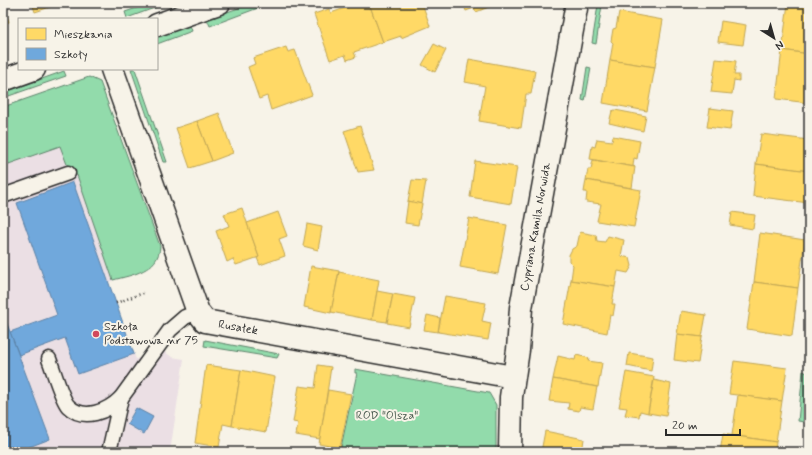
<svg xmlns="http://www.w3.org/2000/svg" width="812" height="455" viewBox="0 0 812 455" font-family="Mynerve,sans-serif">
  <rect width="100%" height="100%" fill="#f7f3e8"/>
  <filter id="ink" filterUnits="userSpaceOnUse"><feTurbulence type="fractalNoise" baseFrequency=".025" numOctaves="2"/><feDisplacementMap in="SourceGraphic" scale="8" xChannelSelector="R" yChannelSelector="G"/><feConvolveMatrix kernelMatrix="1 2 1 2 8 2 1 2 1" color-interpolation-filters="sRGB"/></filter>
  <g filter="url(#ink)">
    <path fill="#ebdfe4" d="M89 77 100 82 160 246 156 259 149 268 109 282 136 359 141 357 151 342 172 357 184 359 170 452H3V107Z"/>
    <g fill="#92dbab" stroke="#5e836b">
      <path d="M151 3H168L127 18 125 12Z"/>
      <path d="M253 3H255L258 8 210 26 207 19Z"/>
      <path d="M598 5H602L596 44 592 43Z"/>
      <path d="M190 25 192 31 157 44V37Z"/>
      <path d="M587 67 591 68 585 101 582 100Z"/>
      <path d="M131 69H135L167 162H163Z"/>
      <path d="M64 71 66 76 3 98V93Z"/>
      <path d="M89 77 100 82 160 246C159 271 132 275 113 280L77 175H71L60 146 3 166V107Z"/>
      <path d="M205 340 279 354 277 358 204 346Z"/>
      <path d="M355 369 489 393 496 405V452H340L357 373H355Z"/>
      <path d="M803 371 809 374 804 422 798 421Z"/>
    </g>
    <g fill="#ffd966" stroke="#bfa554">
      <path d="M32 3H62L35 12Z"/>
      <path d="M359 3H369L383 42 354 52 356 57 347 60 345 55 330 60 314 14 329 9 331 13Z"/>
      <path d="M369 3H422L430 26 401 38V36L383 42Z"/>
      <path d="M463 3H499L476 12 474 8 466 11Z"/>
      <path d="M788 3 809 5V54L782 50Z"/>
      <path d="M3 4 9 22 3 24Z"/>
      <path d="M619 12 663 20 655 67 610 60 613 43 611 41 613 29 616 28Z"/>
      <path d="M721 21 746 25 743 45 718 42Z"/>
      <path d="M434 44 446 50 435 72 422 65Z"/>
      <path d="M286 47 288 52 295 50 312 95 271 110 267 96 259 99 248 67 255 64 253 58Z"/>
      <path d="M782 50 809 54V103L776 99Z"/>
      <path d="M469 59 535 71 531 94H526L521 128 479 121 485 86 465 82Z"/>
      <path d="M716 59 736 61 734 75H739V81L734 80 732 94 711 92Z"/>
      <path d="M610 60 655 67 647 111 603 103Z"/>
      <path d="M710 108 733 111 730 130 707 127Z"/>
      <path d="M615 110 646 116 643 131 609 123 612 111Z"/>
      <path d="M219 113 233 153 212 161 197 121Z"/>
      <path d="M197 121 212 161 190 168 176 128Z"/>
      <path d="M360 126 374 170 358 172 344 131Z"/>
      <path d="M761 134 809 140V171L756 164Z"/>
      <path d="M613 136 640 141 637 159 634 158 633 166 635 167 590 159 592 146 595 147 597 139 612 141Z"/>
      <path d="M593 160 635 167 632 188 586 180 588 169H591Z"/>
      <path d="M475 161 517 167 511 204 470 197Z"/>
      <path d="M756 164 809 171V203L753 196Z"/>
      <path d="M412 180 426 181 422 204 408 201Z"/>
      <path d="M586 180 641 190 634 227 597 221 601 204 586 202 587 192H584Z"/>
      <path d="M408 201 422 204 418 225 405 223Z"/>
      <path d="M242 208 259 257 236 265 233 259 227 262 216 231 229 226 224 214Z"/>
      <path d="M278 212 287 236 279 239 285 256 260 265 257 258 259 257 247 223Z"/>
      <path d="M732 212 755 215 753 229 730 225Z"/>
      <path d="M469 218 507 225 498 274 460 267Z"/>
      <path d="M307 224 322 227 318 250 303 246Z"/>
      <path d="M580 232 596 235 597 241 605 242 608 236 624 240 621 256 630 258 632 266 628 273 618 271 615 287 571 280 573 265 569 261V255L572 249 577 246Z"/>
      <path d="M760 233 805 240 798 288 754 282Z"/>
      <path d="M311 266 339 271 331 313 304 307Z"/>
      <path d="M339 272 379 280 372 320 331 312Z"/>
      <path d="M571 280 615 287 612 304H615L613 316 610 315 607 333 563 324Z"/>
      <path d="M754 282 798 288 792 336 747 329Z"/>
      <path d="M377 291 393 294 387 322 372 320Z"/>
      <path d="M393 294 415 298 409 327 387 323Z"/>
      <path d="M445 296 486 303 482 321 491 323 488 340 438 332Z"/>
      <path d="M681 311 706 315 702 337 677 334Z"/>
      <path d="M427 315 440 318 438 332 424 330Z"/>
      <path d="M677 334 702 337 698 363 674 360Z"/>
      <path d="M629 353 653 357 651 371 627 366Z"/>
      <path d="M576 355 589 358 588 361 602 363 598 387 553 379 558 356 575 360Z"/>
      <path d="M734 361 787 368 782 401 729 394Z"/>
      <path d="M206 365 241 370 232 426 223 424 219 447 195 443Z"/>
      <path d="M318 365 331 367 320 439 296 435 298 423 293 422 299 386 315 388Z"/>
      <path d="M241 370 275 377 266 432 232 426Z"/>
      <path d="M626 372 654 377 648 413 640 411 639 417 625 415 627 408 619 407Z"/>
      <path d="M553 379 597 387 593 409 580 407 579 411 568 409 569 403 549 401Z"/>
      <path d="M654 380 671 384 666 416 648 413Z"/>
      <path d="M328 390 351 394 340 448 319 444Z"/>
      <path d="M738 395 782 401 776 442 732 435Z"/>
      <path d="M545 431 584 439 582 452H541Z"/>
      <path d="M723 434 776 442 775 452H720Z"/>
      <path d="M171 449 191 452H170Z"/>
    </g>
    <g fill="#6fa8dc" stroke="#5b82a7">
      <path d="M73 182 134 354 78 374 65 338 19 355 10 332 57 315 17 203Z"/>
      <path d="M3 313 50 439 16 452H7L3 442Z"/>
      <path d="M136 408 153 417 144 434 127 424Z"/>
    </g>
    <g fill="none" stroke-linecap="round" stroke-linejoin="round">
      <defs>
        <g id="service">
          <path d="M3 196 68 173"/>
          <path d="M49 359C53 369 62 400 68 406 84 422 108 411 121 398"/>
          <path d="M109 452 121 398 170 330 185 317 198 312"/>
        </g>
        <g id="minor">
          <path d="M157 25 219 3"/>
          <path d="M112 69 198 312 205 321 513 377"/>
          <path d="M3 80 34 69"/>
          <path d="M510 452 511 397 518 350 521 308 577 3"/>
        </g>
      </defs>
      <use href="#service" stroke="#2b2b2b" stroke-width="17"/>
      <use href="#minor" stroke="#2b2b2b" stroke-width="25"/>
      <path stroke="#2b2b2b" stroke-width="2.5" stroke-dasharray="1 3" stroke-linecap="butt" d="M116 303 146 292"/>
      <use href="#service" stroke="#f7f3e8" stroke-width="14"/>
      <use href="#minor" stroke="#f7f3e8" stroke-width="22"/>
    </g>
  </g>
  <circle fill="#d1495b" stroke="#f7f3e8" stroke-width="1.5" cx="96" cy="334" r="4"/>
  <g text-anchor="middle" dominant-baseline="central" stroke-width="4" stroke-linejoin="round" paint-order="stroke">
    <g font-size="12" fill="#2b2b2b" stroke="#f7f3e8">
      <text transform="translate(536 227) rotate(-80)">Cypriana Kamila Norwida</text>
      <text transform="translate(238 328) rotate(10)">Rusałek</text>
    </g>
    <g font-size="12" fill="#2b2b2b" stroke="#f7f3e8" text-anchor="start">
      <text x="104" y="327">Szkoła<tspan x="104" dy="14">Podstawowa nr 75</tspan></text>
    </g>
    <g font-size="12" fill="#45574b" stroke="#f7f3e8">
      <text x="387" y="416">ROD "Olsza"</text>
    </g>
  </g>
  <rect width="812" height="455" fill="none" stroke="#f7f3e8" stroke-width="16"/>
  <rect x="8" y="8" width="796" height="439" fill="none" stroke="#2b2b2b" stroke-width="1.5" filter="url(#ink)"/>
  <rect x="18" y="18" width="140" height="52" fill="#f7f3e8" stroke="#a5a39c"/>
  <rect x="26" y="28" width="20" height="12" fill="#ffd966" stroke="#a5a39c"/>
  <text x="54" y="38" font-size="12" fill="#2b2b2b">Mieszkania</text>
  <rect x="26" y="48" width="20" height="12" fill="#6fa8dc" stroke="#a5a39c"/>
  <text x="54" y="58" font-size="12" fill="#2b2b2b">Szkoły</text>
  <g transform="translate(774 38) rotate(143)" stroke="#f7f3e8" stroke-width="3" paint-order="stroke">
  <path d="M0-3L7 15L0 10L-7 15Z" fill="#2b2b2b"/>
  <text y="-6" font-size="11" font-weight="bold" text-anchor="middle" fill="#2b2b2b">N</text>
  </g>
  <path d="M666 429v6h74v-6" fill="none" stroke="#2b2b2b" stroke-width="2"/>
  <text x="672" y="429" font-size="12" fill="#2b2b2b" stroke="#f7f3e8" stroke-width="3" paint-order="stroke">20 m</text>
</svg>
